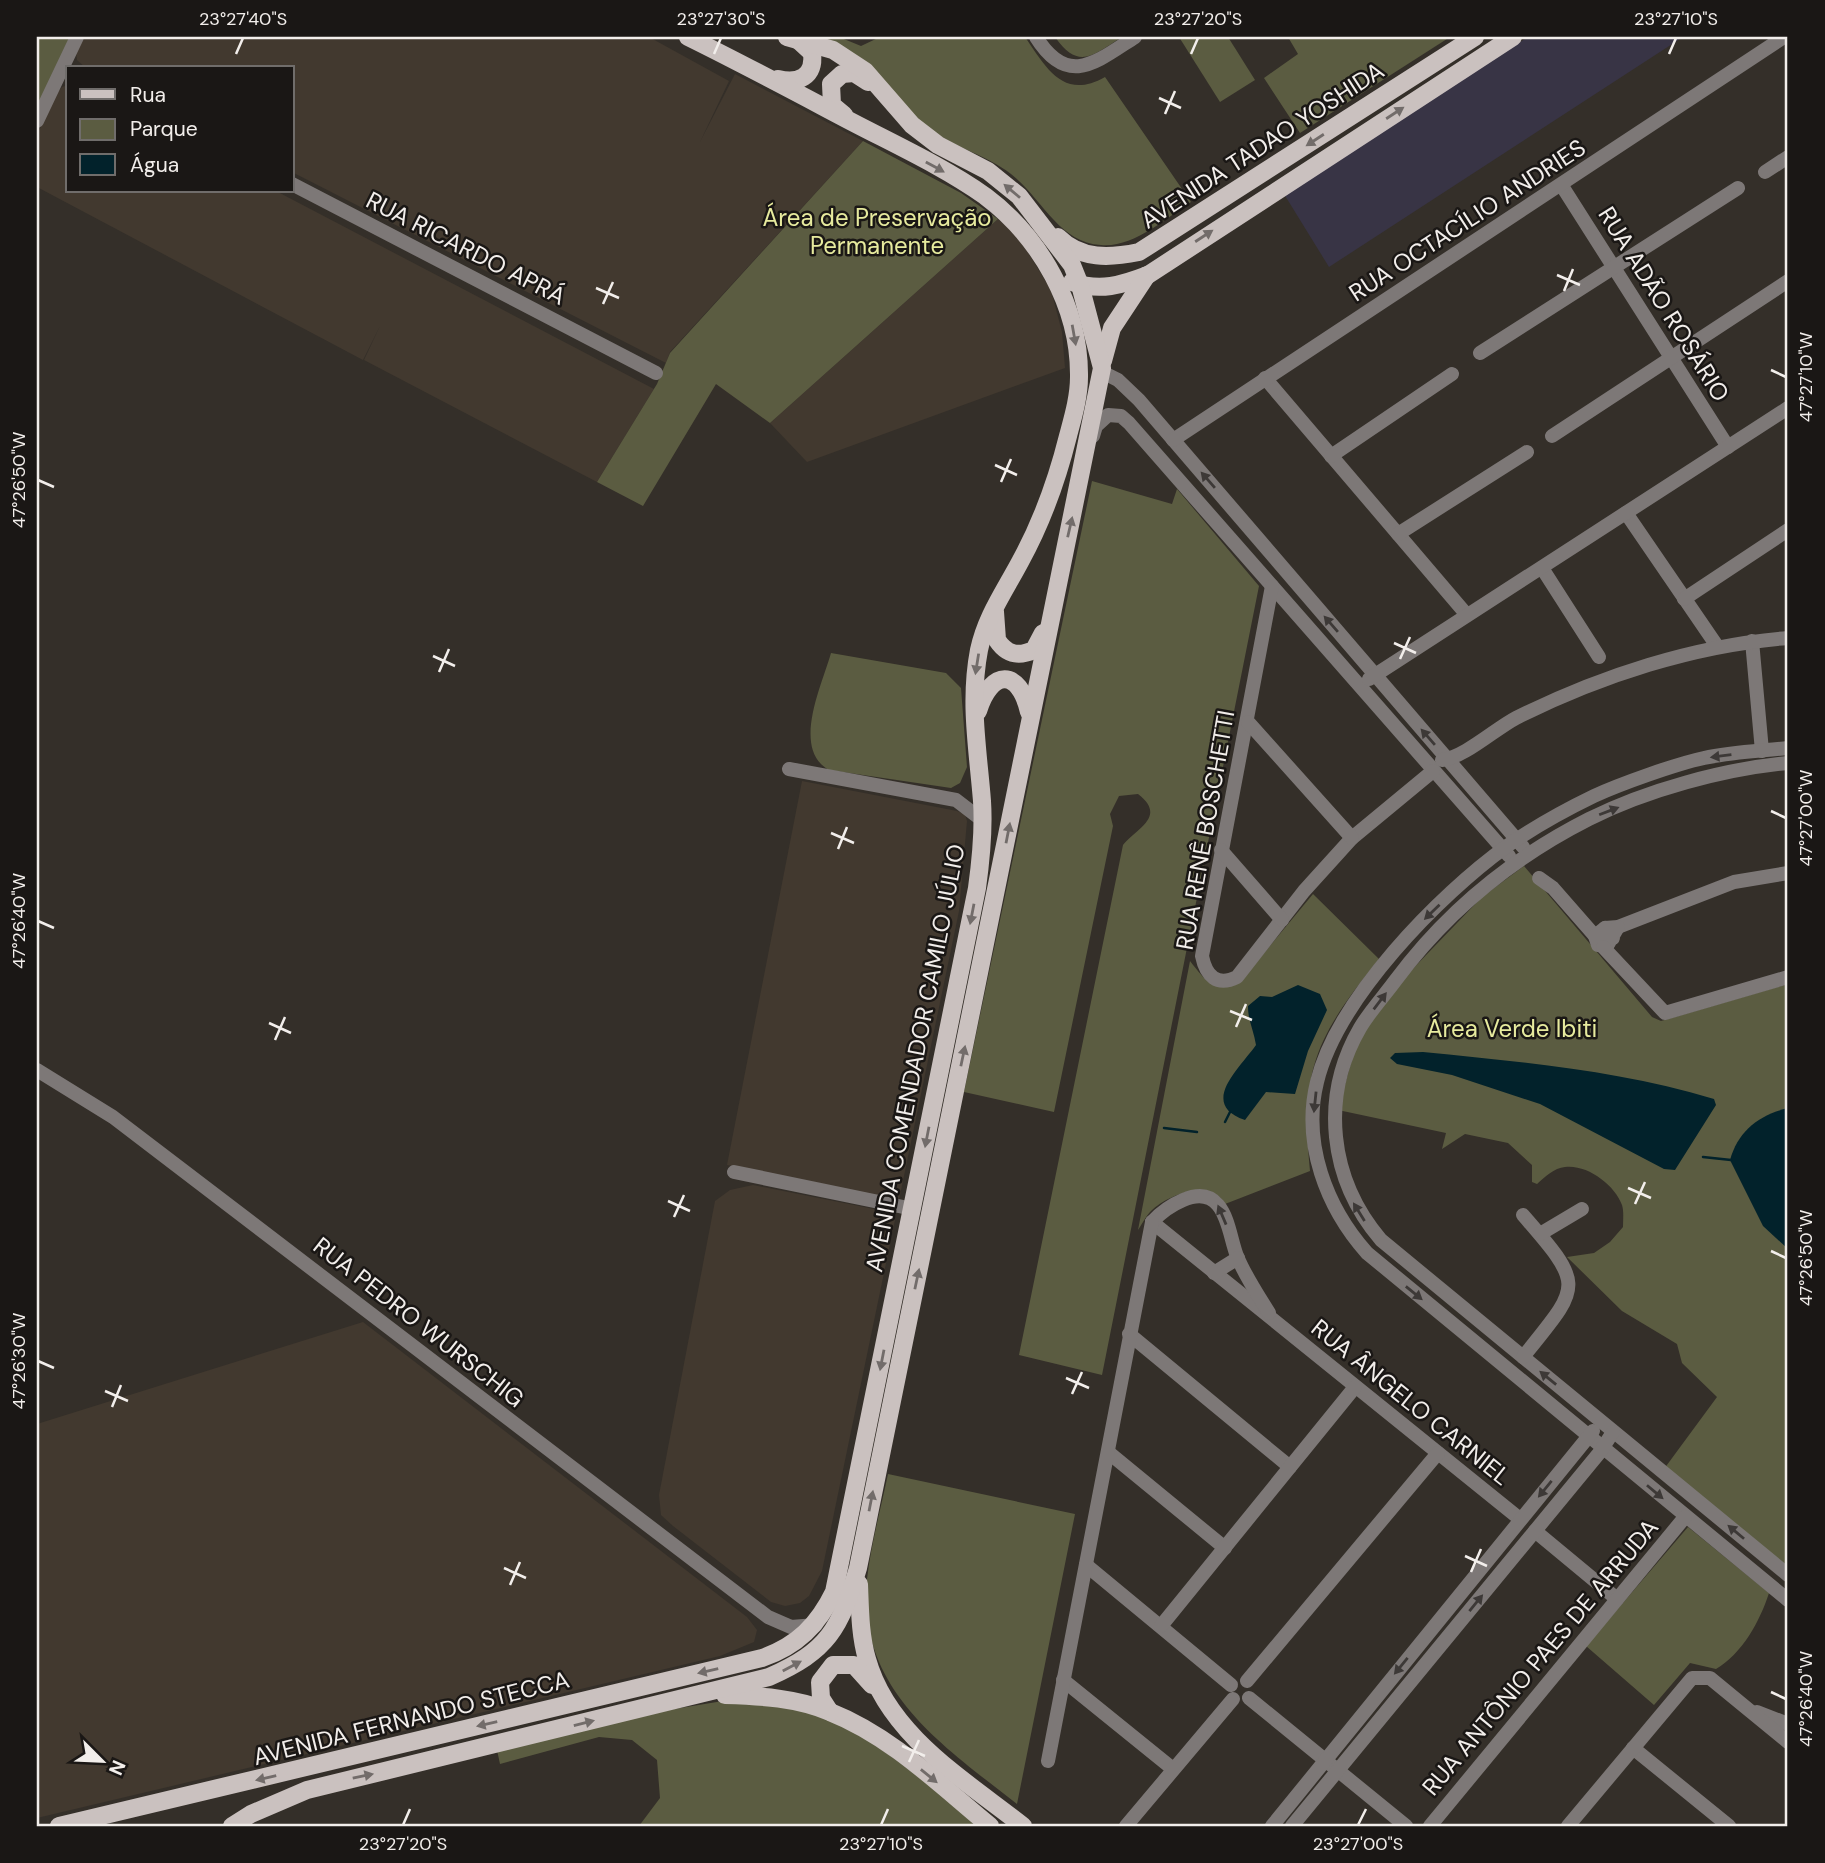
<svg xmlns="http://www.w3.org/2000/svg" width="1825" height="1863" viewBox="0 0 1825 1863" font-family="'DM Sans',sans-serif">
  <rect width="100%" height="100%" fill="#342f29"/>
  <path fill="#383445" d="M1528 37H1683L1329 267 1284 194Z"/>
  <g fill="#42392f">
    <path d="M83 37H649L729 81 700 142 735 74 863 141 670 352 666 363 292 172V68H86L77 60 76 52Z"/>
    <path d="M68 85V191H276L654 389 597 482 364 360 380 326 363 360 37 187V135L56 94 62 87Z"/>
    <path d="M998 219 1018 236 1051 290 1062 332 1065 368 807 462 770 423Z"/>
    <path d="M802 781 957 811 965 814 967 821 959 911 899 1200 727 1165Z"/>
    <path d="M753 1185 884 1211 891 1213 895 1220 822 1571 809 1596 800 1603 785 1606 771 1602 673 1526 661 1515 659 1495 715 1201 730 1190Z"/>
    <path d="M363 1322 747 1617 757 1630 754 1642 720 1656 37 1818V1424Z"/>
  </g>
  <g fill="#5b5c41">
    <path d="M37 37H72L37 111Z"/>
    <path d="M820 37H839L861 46 880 37H1025C1046 67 1063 101 1105 77L1191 202C1165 219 1133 248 1101 245 1058 242 1042 198 1011 174 987 155 955 148 931 130 898 105 867 72 836 44Z"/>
    <path d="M1055 37H1122C1093 55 1079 71 1055 37Z"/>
    <path d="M1179 37H1228L1255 80 1220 102Z"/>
    <path d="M1288 37H1450L1300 133 1264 78 1298 54Z"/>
    <path d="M863 141 961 193 998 219 770 423 716 384 643 506 597 482 657 384 670 353Z"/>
    <path d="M1092 481 1172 504 1177 489 1259 586 1102 1375 1019 1355 1123 845C1135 829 1168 817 1138 794L1119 796 1110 814 1113 826 1054 1112 964 1092Z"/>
    <path d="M831 653 946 673 961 688 967 767 960 783 951 788 829 770C791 749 822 685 831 653Z"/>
    <path d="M1524 866 1652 1017 1661 1021 1788 984V1569L1664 1469 1717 1397 1682 1363 1677 1344 1622 1311 1567 1257 1594 1253 1610 1242 1623 1227C1623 1220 1624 1211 1622 1205 1615 1185 1587 1164 1565 1167 1554 1168 1545 1177 1537 1184L1532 1182V1165L1508 1143 1465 1134 1442 1149 1446 1133 1338 1110 1357 1041 1404 978 1482 897Z"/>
    <path d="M1313 894 1379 959C1316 1037 1300 1069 1310 1171L1225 1204C1211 1177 1167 1195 1151 1211 1146 1216 1142 1224 1138 1230L1190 961C1209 985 1209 987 1240 982Z"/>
    <path d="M888 1474 1075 1514 1017 1804C942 1745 856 1689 867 1579 871 1544 881 1508 888 1474Z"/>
    <path d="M1688 1527 1769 1593C1760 1621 1742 1654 1716 1669L1690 1663 1654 1705 1586 1646Z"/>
    <path d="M723 1701C750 1702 777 1703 803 1710 869 1729 926 1785 979 1826H639L660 1798 657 1760 632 1740 599 1737 500 1764 497 1750 674 1709Z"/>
  </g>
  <g fill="#02222b">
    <path d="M1298 985 1320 994 1327 1010 1308 1051 1295 1094 1266 1092 1245 1120C1198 1104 1240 1068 1256 1045 1254 1031 1248 1021 1248 1006L1260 996 1272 997Z"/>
    <path d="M1423 1052C1522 1062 1618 1070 1714 1099L1716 1105 1675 1170 1664 1169 1540 1104 1452 1075 1397 1064 1390 1058 1395 1053Z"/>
    <path d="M1788 1108V1249L1763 1226 1730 1160C1738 1131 1759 1115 1788 1108Z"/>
  </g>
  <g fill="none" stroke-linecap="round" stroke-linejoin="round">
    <g stroke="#02222b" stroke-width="2.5">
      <path d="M1225 1122 1230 1112"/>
      <path d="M1164 1128 1197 1132"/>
      <path d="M1703 1157 1731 1160"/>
    </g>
    <g stroke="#7d7877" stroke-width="14">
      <path d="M1036 37C1068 88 1096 62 1135 37"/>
      <path d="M37 121 77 37"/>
      <path d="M1765 172 1788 157"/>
      <path d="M292 184 656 373"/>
      <path d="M1562 186 1728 447"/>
      <path d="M1480 353 1738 188"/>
      <path d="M1102 372 1118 380 1139 400 1523 847"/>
      <path d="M1265 378 1467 615"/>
      <path d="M1093 436 1096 426 1108 415 1121 416 1129 423 1509 856"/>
      <path d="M1552 436 1788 281"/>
      <path d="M1173 440 1784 37"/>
      <path d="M1331 456 1452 374"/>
      <path d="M1626 513 1717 646"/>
      <path d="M1398 534 1527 452"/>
      <path d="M1542 568 1599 657"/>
      <path d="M1272 586 1202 956C1206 976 1217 987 1237 977L1304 891 1352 838 1433 771"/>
      <path d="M1684 599 1788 530"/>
      <path d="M1752 641 1762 751"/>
      <path d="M1369 679 1788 408"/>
      <path d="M1248 722 1352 838"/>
      <path d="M1788 748C1761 751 1732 752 1704 758 1676 764 1620 784 1594 796 1565 810 1533 828 1507 846 1439 895 1337 999 1317 1082 1302 1143 1326 1207 1367 1253L1788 1600"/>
      <path d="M1442 760C1465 757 1495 729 1516 718 1600 676 1695 645 1788 638"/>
      <path d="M1788 763C1724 769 1647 790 1589 819 1512 858 1447 911 1395 981 1384 996 1370 1011 1360 1028 1320 1097 1329 1179 1381 1240L1788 1575"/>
      <path d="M789 769 956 800 982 820"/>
      <path d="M1221 850 1282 920"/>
      <path d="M1539 878 1553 888 1595 936"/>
      <path d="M1605 928 1618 927 1734 882 1788 873"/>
      <path d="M1613 938 1612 933 1605 928 1595 936 1598 945 1607 946 1618 927"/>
      <path d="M1603 947 1665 1013 1788 977"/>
      <path d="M37 1070 113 1117 768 1617 791 1627 816 1625"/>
      <path d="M734 1172 913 1209"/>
      <path d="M1523 1215C1586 1287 1581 1285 1523 1357"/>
      <path d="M1152 1222 1520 1519"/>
      <path d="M1152 1222C1165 1208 1200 1183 1218 1205 1229 1218 1231 1241 1237 1256 1245 1276 1258 1295 1269 1313"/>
      <path d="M1540 1234 1582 1209"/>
      <path d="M1214 1273 1238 1258"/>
      <path d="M1129 1334 1290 1467"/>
      <path d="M1108 1452 1225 1548"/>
      <path d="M1535 1531 1617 1599"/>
      <path d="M1086 1565 1231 1685"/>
      <path d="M1161 1626 1355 1387"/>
      <path d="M1063 1680 1173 1769"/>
      <path d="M1247 1681 1438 1453"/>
      <path d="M1249 1698 1406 1826"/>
      <path d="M1757 1712 1788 1724"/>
      <path d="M1633 1748 1729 1826"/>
      <path d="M1048 1761 1152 1222"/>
      <path d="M1126 1826 1233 1699"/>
      <path d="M1272 1826 1593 1431"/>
      <path d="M1292 1826 1600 1452 1613 1432"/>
      <path d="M1430 1826 1685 1517"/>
      <path d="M1568 1826 1692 1678H1710L1788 1742"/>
    </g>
    <g stroke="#cac1bf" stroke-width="18">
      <path d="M778 79C798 84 815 77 812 53L799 41"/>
      <path d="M844 115 832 105 831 84 842 74 854 73 868 82"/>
      <path d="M1058 237C1081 260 1110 258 1139 252L1475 37"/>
      <path d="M1072 282C1100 292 1122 285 1148 275L1513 37"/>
      <path d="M1103 361 1112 328 1147 275"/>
      <path d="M995 612 997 640C1007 655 1018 657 1034 650L1043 633"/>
      <path d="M978 711C991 669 1019 668 1029 712"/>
      <path d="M859 1584C860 1610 860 1635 867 1659 888 1735 965 1780 1023 1826"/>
      <path d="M725 1695C761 1696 797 1698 830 1712 891 1736 940 1785 990 1826"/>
      <path d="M830 1712 821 1698 820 1682 833 1665H854L872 1685"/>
      <path d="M59 1826 762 1658C797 1646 818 1625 834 1592L977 888C981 859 984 830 982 801 978 750 969 702 979 650 986 617 1004 592 1020 562 1042 522 1057 480 1068 436 1073 417 1079 397 1079 377 1080 307 1040 237 985 196 944 167 896 145 852 122 797 93 743 64 688 37"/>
      <path d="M232 1826 251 1814 307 1790 769 1677C828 1651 840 1629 858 1568L1102 368 1080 285 1072 265 1019 196 988 171 938 145 912 125 865 71 833 50 787 37"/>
    </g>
  </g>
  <defs><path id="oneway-solid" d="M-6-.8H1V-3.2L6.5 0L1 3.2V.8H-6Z" transform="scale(1.75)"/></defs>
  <g fill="#726c6a">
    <use href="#oneway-solid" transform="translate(1395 113) rotate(-33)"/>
    <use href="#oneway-solid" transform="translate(1315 140) rotate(147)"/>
    <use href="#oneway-solid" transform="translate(935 167) rotate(29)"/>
    <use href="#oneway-solid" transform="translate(1012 191) rotate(-140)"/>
    <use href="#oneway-solid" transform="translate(1204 236) rotate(-33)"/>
    <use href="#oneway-solid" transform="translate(1074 335) rotate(80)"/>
    <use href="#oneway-solid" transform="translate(1070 527) rotate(-77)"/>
    <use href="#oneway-solid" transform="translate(977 664) rotate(99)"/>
    <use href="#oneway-solid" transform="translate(1008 833) rotate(-79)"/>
    <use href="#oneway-solid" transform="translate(972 914) rotate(101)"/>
    <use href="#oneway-solid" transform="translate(963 1056) rotate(-78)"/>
    <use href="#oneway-solid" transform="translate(927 1137) rotate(101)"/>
    <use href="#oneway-solid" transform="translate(917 1279) rotate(-78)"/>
    <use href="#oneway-solid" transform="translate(882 1360) rotate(101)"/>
    <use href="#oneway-solid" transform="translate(871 1501) rotate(-79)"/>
    <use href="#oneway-solid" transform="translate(792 1666) rotate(-28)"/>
    <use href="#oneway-solid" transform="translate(708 1671) rotate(167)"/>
    <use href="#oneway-solid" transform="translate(584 1723) rotate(-14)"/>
    <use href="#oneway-solid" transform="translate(487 1724) rotate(167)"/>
    <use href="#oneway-solid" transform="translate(363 1776) rotate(-12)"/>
    <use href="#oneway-solid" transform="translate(929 1776) rotate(39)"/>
    <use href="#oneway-solid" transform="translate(266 1778) rotate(167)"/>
  </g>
  <g fill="#3d3937">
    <use href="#oneway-solid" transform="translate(1208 480) rotate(-131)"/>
    <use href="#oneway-solid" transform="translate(1331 624) rotate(-131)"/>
    <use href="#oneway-solid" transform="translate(1428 737) rotate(-131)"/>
    <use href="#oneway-solid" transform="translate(1721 756) rotate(173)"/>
    <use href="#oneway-solid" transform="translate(1609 811) rotate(-21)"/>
    <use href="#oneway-solid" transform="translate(1432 912) rotate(136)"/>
    <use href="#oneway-solid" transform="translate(1380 1001) rotate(-53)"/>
    <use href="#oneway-solid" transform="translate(1315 1102) rotate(96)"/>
    <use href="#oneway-solid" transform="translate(1359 1212) rotate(-122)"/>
    <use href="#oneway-solid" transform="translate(1222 1215) rotate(-113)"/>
    <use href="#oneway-solid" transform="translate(1414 1293) rotate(39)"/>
    <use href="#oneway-solid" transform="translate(1548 1378) rotate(-141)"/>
    <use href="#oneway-solid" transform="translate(1545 1489) rotate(129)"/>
    <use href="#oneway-solid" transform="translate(1655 1492) rotate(40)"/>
    <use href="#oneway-solid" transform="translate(1736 1532) rotate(-140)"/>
    <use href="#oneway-solid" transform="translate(1476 1603) rotate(-51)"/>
    <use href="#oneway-solid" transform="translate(1401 1666) rotate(129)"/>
  </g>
  <path fill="none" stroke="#f2eeeb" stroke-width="2.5" d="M236 54 243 38M714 54 721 38M1191 54 1198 38M1669 54 1676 38M1159 98 1181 108M1165 114 1175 91M1557 275 1580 285M596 288 619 298M1564 291 1573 269M603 304 613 282M1771 370 1786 377M995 465 1017 475M38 480 54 487M1001 482 1011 459M1394 643 1416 653M433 656 455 666M1400 659 1410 637M439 672 449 649M1771 811 1786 818M831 833 854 843M838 849 847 827M38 921 54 928M1230 1011 1252 1020M269 1023 291 1033M1236 1027 1246 1004M275 1040 285 1017M1628 1188 1651 1198M668 1201 690 1211M1635 1204 1645 1182M674 1217 684 1195M1771 1251 1786 1258M38 1361 54 1368M1066 1378 1089 1388M105 1391 128 1401M1072 1394 1082 1372M112 1407 121 1385M1465 1556 1487 1566M504 1568 526 1578M1471 1572 1481 1549M510 1585 520 1562M1771 1692 1786 1699M902 1746 925 1756M909 1762 919 1740M403 1825 410 1809M881 1825 888 1809M1358 1825 1366 1809"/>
  <g text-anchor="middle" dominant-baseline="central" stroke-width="5" stroke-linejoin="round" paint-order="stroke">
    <g font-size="24" fill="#f2eeeb" stroke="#1a1715">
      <text transform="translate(1262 145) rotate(-33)">AVENIDA TADAO YOSHIDA</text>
      <text transform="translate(1467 220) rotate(-33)">RUA OCTACÍLIO ANDRIES</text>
      <text transform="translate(466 248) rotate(27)">RUA RICARDO APRÁ</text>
      <text transform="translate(1664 304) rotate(58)">RUA ADÃO ROSÁRIO</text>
      <text transform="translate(1205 830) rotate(-80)">RUA RENÊ BOSCHETTI</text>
      <text transform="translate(915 1058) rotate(-79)">AVENIDA COMENDADOR CAMILO JÚLIO</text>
      <text transform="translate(419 1322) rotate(38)">RUA PEDRO WURSCHIG</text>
      <text transform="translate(1411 1402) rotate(39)">RUA ÂNGELO CARNIEL</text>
      <text transform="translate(1540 1657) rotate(-50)">RUA ANTÔNIO PAES DE ARRUDA</text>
      <text transform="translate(411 1718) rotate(-14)">AVENIDA FERNANDO STECCA</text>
    </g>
    <g font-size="24" fill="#e7eb9e" stroke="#1a1715">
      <text x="877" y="217">Área de Preservação<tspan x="877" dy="28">Permanente</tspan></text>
      <text x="1512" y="1028">Área Verde Ibiti</text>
    </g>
  </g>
  <rect width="1825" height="1863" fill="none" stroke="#1a1715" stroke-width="77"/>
  <rect x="66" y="66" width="228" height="126" fill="#1a1715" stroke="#706d6b" stroke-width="2"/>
  <rect x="80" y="89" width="35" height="10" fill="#cac1bf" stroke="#706d6b" stroke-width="2"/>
  <text x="130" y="102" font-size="21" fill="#f2eeeb">Rua</text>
  <rect x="80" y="119" width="35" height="21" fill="#5b5c41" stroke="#706d6b" stroke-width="2"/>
  <text x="130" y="136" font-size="21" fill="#f2eeeb">Parque</text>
  <rect x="80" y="154" width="35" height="21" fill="#02222b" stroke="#706d6b" stroke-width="2"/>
  <text x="130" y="172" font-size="21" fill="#f2eeeb">Água</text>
  <g transform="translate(102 1761) rotate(114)" stroke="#1a1715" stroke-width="5" paint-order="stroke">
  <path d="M0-5L12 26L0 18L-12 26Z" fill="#f2eeeb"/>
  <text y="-10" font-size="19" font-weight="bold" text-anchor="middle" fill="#f2eeeb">N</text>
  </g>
  <rect x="38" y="38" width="1748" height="1787" fill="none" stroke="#f2eeeb" stroke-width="2.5"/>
  <g font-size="18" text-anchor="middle" fill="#f2eeeb">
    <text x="243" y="25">23°27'40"S</text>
    <text x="721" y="25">23°27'30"S</text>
    <text x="1198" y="25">23°27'20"S</text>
    <text x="1676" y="25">23°27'10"S</text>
    <text transform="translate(1806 377) rotate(-90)" y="6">47°27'10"W</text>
    <text transform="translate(19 480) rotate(-90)" y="6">47°26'50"W</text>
    <text transform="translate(1806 818) rotate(-90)" y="6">47°27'00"W</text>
    <text transform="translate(19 921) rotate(-90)" y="6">47°26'40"W</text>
    <text transform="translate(1806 1258) rotate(-90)" y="6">47°26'50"W</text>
    <text transform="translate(19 1361) rotate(-90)" y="6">47°26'30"W</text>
    <text transform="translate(1806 1699) rotate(-90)" y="6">47°26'40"W</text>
    <text x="403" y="1850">23°27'20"S</text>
    <text x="881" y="1850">23°27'10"S</text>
    <text x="1358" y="1850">23°27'00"S</text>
  </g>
</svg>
